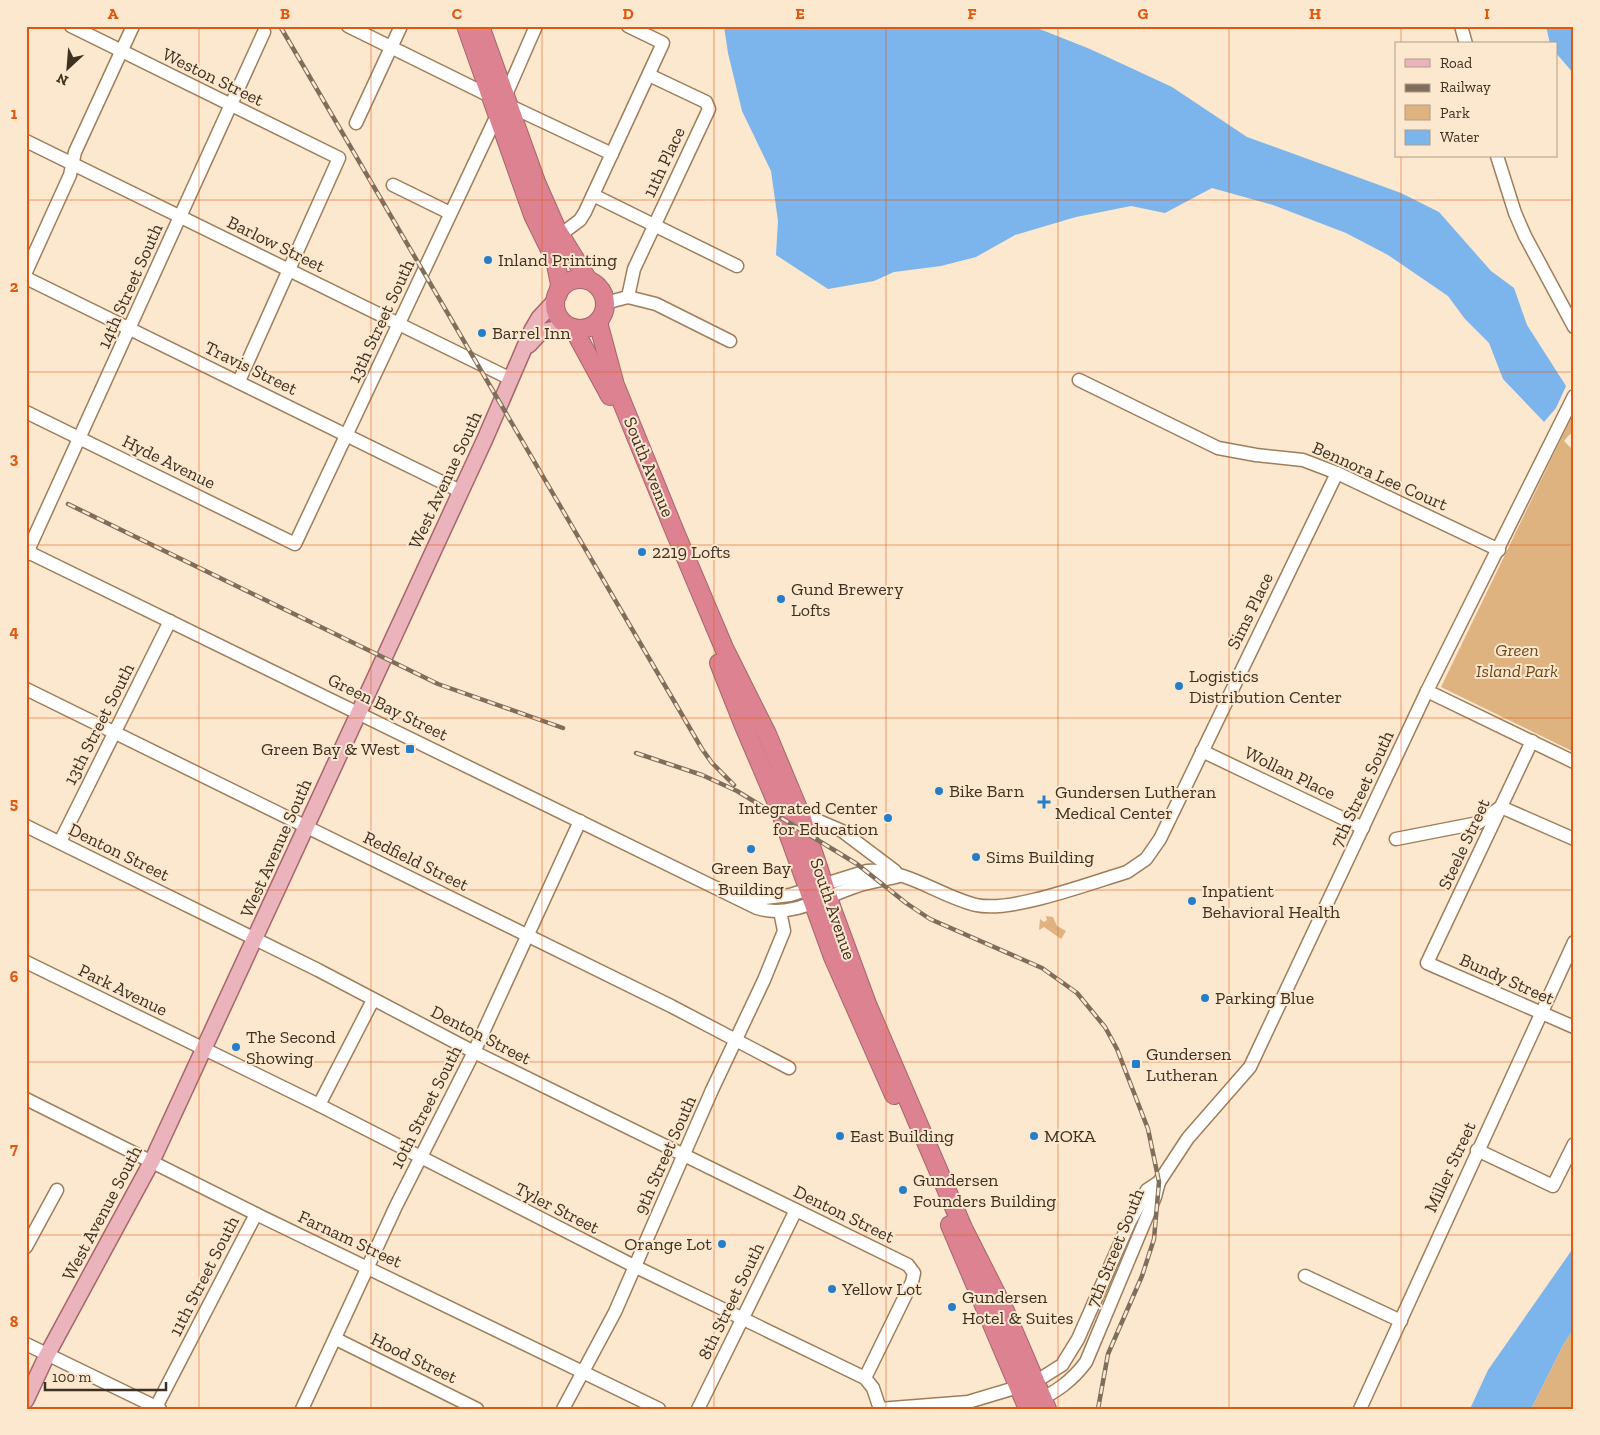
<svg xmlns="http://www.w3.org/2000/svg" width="1600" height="1435" viewBox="0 0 1600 1435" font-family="'Zilla Slab',serif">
  <rect width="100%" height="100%" fill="#fce7cf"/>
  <g fill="#dfb380">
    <path d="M1574 412V435L1570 434 1564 441 1574 451V752L1441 687Z"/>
    <path d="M1046 916 1053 917 1057 926 1066 931 1061 939 1044 927 1039 930 1040 919 1044 922 1047 920Z"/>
    <path d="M1574 1328V1409H1531L1563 1345Z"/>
  </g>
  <g fill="#7cb4ec">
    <path d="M724 26H1032L1090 49 1172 87 1247 137 1401 193 1439 212 1491 271 1514 288 1527 325 1566 386 1556 408 1544 422 1503 379 1489 343 1465 319 1448 296 1388 255 1346 233 1273 205 1212 188 1165 213 1131 206 1076 217 1015 235 976 257 941 266 894 272 874 281 828 289 776 255 778 221 771 171 742 111 728 53Z"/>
    <path d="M1546 26H1574V74L1556 53V44H1550Z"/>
    <path d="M1574 1247V1328L1563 1345 1531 1409H1470L1488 1370Z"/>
  </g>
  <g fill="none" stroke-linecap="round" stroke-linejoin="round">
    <defs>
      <g id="minor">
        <path d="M71 26 339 158 239 381"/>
        <path d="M348 26 490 96"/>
        <path d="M1461 26 1466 44"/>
        <path d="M505 97 536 26"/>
        <path d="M508 105 612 154"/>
        <path d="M356 123 401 26"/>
        <path d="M26 141 511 379"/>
        <path d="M1497 156 1515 213 1525 236 1574 327"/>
        <path d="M393 185 450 213"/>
        <path d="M593 195 737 266"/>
        <path d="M560 235 580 220 585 212 663 43 628 26"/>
        <path d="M26 272 70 175 75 152 133 26"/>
        <path d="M26 278 460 491"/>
        <path d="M628 297 634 269 709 109 706 102 649 75"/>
        <path d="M605 303 628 297 656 304 730 341"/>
        <path d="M1079 380 1218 448 1256 455 1303 460 1337 473 1499 550"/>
        <path d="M26 412 295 544 498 113"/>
        <path d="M26 551 757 908C790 919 826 896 857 886 871 881 885 880 899 876"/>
        <path d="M26 555 264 32"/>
        <path d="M26 689 671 1006 789 1068"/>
        <path d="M1427 691 1574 762"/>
        <path d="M1532 741 1427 963 1574 1027"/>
        <path d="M1202 751 1363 828"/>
        <path d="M800 813 842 831 895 871"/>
        <path d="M26 826 318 970 474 1052 908 1265 914 1273 912 1282 865 1378"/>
        <path d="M1396 839 1478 823 1501 807 1574 839"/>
        <path d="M60 842 170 621"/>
        <path d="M737 896 765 898 790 895 867 871C906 868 939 896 976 905 1011 913 1090 883 1127 872L1146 859 1160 839 1337 473"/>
        <path d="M26 962 319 1105 634 1266 865 1378 873 1388 880 1409"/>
        <path d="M26 1099 256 1214 659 1409"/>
        <path d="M319 1105 373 1000"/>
        <path d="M1477 1150 1553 1186 1574 1144"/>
        <path d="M26 1247 57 1190"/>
        <path d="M1305 1276 1401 1321"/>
        <path d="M336 1339 477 1409"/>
        <path d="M26 1344 160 1409"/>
        <path d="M1035 1402C1056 1392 1072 1381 1086 1362L1155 1197 1159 1182 1188 1138 1250 1067 1427 691 1574 396"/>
        <path d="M155 1409 256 1214"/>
        <path d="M302 1409 396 1206 474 1052 580 821"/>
        <path d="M563 1409 615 1312 712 1090 764 980 784 931 780 911"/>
        <path d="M698 1409 796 1210"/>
        <path d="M879 1409 968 1402 1035 1382 1062 1365 1078 1339 1130 1221 1147 1190 1159 1182"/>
        <path d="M1360 1409 1574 942"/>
      </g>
      <g id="major">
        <path d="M529 345 541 332 568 326"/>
        <path d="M26 1400 47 1355 152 1161 485 439 532 330 539 318 556 300"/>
      </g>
      <g id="highway">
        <path d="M466 26 533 215 555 260 560 284 558 294"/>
        <path d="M480 26 536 182 557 230 588 280"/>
        <circle cx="580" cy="304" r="25"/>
        <path d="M598 322 615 385 675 532 724 648 767 734 800 813 832 909 867 1004 963 1228 1005 1311 1047 1409"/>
        <path d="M573 328 610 396"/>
        <path d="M719 663 744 726 779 808 833 957 894 1095"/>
        <path d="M950 1225 1028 1409"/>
      </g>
    </defs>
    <use href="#minor" stroke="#9e7e5a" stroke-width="15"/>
    <use href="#major" stroke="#a5666a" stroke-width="18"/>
    <use href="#highway" stroke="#a5666a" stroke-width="20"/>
    <use href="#minor" stroke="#fff" stroke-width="12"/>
    <use href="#major" stroke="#ebb4bd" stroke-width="15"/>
    <use href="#highway" stroke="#dd8291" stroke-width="18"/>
    <defs>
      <g id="rail">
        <path d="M280 26 702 749 712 763 734 785"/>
        <path d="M68 504 438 684 563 728"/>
        <path d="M636 753 702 775 737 791 857 864 906 903 930 919 1042 968 1077 993 1105 1027 1117 1049 1148 1129 1159 1182 1154 1239 1142 1276 1108 1354 1098 1409"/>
      </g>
    </defs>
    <use href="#rail" stroke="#7e6e5c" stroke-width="4.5"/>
    <use href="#rail" stroke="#fce7cf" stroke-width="2.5" stroke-dasharray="8" stroke-linecap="butt"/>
  </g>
  <path fill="none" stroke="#e0570d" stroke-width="1" stroke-opacity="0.55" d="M199 26V1409M371 26V1409M542 26V1409M714 26V1409M886 26V1409M1058 26V1409M1229 26V1409M1401 26V44M1401 156V1409M26 200H1574M26 372H1574M26 545H1574M26 718H1574M26 890H1574M26 1062H1574M26 1235H1574"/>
  <g fill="#257ecb" stroke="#fce7cf" stroke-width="2">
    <circle cx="488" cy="260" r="5"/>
    <circle cx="482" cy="333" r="5"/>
    <circle cx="642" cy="552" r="5"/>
    <circle cx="781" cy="599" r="5"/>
    <circle cx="1179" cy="686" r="5"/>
    <rect x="405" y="744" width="10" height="10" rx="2.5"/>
    <circle cx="939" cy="791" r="5"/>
    <path d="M1041.5 794.5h5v5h5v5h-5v5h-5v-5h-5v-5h5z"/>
    <circle cx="888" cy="818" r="5"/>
    <circle cx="751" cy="849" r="5"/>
    <circle cx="976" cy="857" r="5"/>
    <circle cx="1192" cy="901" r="5"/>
    <circle cx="1205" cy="998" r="5"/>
    <circle cx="236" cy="1047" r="5"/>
    <rect x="1131" y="1059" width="10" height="10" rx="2.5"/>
    <circle cx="840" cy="1136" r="5"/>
    <circle cx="1034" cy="1136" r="5"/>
    <circle cx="903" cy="1190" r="5"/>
    <circle cx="722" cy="1244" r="5"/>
    <circle cx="832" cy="1289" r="5"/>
    <circle cx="952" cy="1307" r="5"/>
  </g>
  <g text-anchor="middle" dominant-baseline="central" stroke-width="4" stroke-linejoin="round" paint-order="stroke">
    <g font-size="18" fill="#3e3121" stroke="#fce7cf">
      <text transform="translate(213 77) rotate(26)">Weston Street</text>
      <text transform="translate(664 162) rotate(-65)">11th Place</text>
      <text transform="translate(276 244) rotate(26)">Barlow Street</text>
      <text transform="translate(130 286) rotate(-66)">14th Street South</text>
      <text transform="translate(381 321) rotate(-65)">13th Street South</text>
      <text transform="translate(251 368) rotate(26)">Travis Street</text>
      <text transform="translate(169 462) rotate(26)">Hyde Avenue</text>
      <text transform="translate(649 467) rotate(68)">South Avenue</text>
      <text transform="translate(1380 476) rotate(24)">Bennora Lee Court</text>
      <text transform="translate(445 480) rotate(-65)">West Avenue South</text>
      <text transform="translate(1250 611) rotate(-64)">Sims Place</text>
      <text transform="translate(388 707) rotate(26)">Green Bay Street</text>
      <text transform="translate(99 724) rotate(-63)">13th Street South</text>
      <text transform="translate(1290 773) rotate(26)">Wollan Place</text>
      <text transform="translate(1362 789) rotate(-65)">7th Street South</text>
      <text transform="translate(1464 844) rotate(-65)">Steele Street</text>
      <text transform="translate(276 848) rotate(-66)">West Avenue South</text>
      <text transform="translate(119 852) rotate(26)">Denton Street</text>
      <text transform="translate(416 861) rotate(26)">Redfield Street</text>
      <text transform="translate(833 909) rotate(71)">South Avenue</text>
      <text transform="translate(1507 979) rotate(24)">Bundy Street</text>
      <text transform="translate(123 990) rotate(26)">Park Avenue</text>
      <text transform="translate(481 1035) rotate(27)">Denton Street</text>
      <text transform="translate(426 1107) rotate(-63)">10th Street South</text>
      <text transform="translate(665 1155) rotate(-66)">9th Street South</text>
      <text transform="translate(1450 1167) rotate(-65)">Miller Street</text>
      <text transform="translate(557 1208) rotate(27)">Tyler Street</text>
      <text transform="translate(102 1213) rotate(-62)">West Avenue South</text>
      <text transform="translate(844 1214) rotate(26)">Denton Street</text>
      <text transform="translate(350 1239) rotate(25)">Farnam Street</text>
      <text transform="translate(1115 1248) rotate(-68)">7th Street South</text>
      <text transform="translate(204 1276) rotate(-63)">11th Street South</text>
      <text transform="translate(731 1301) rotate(-64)">8th Street South</text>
      <text transform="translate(414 1358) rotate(26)">Hood Street</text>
    </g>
    <g font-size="18" fill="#3e3121" stroke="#fce7cf" text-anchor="start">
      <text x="498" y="260">Inland Printing</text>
      <text x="492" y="333">Barrel Inn</text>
      <text x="652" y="552">2219 Lofts</text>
      <text x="791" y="589">Gund Brewery<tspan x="791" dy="21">Lofts</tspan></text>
      <text x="1189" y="676">Logistics<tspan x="1189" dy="21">Distribution Center</tspan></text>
      <text x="400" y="749" text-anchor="end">Green Bay &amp; West</text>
      <text x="949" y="791">Bike Barn</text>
      <text x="1055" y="792">Gundersen Lutheran<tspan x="1055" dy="21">Medical Center</tspan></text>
      <text x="878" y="808" text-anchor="end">Integrated Center<tspan x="878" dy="21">for Education</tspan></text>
      <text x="986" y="857">Sims Building</text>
      <text x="751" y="868" text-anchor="middle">Green Bay<tspan x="751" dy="21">Building</tspan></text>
      <text x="1202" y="891">Inpatient<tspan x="1202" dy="21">Behavioral Health</tspan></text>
      <text x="1215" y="998">Parking Blue</text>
      <text x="246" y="1037">The Second<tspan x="246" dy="21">Showing</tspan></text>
      <text x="1146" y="1054">Gundersen<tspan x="1146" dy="21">Lutheran</tspan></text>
      <text x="850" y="1136">East Building</text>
      <text x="1044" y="1136">MOKA</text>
      <text x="913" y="1180">Gundersen<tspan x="913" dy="21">Founders Building</tspan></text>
      <text x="712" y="1244" text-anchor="end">Orange Lot</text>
      <text x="842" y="1289">Yellow Lot</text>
      <text x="962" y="1297">Gundersen<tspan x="962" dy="21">Hotel &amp; Suites</tspan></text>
    </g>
    <g font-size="18" font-style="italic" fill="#6c4819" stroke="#fce7cf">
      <text x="1517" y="650">Green<tspan x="1517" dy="21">Island Park</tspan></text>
    </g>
  </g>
  <rect width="1600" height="1435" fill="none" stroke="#fce7cf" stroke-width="55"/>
  <rect x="1395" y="42" width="162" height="115" fill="#fce7cf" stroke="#b09e89"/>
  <rect x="1405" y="59" width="25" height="8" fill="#ebb4bd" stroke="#b09e89"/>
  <text x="1440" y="68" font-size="15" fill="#3e3121">Road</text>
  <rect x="1405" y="84" width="25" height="8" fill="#7e6e5c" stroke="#b09e89"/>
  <text x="1440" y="92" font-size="15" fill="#3e3121">Railway</text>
  <rect x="1405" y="105" width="25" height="15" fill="#dfb380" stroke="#b09e89"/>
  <text x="1440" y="118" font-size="15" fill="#3e3121">Park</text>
  <rect x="1405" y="130" width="25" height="15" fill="#7cb4ec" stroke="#b09e89"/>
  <text x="1440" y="142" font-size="15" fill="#3e3121">Water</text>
  <g transform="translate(68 68) rotate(206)" stroke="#fce7cf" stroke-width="4" paint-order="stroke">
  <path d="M0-4L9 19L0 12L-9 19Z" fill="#3e3121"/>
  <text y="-8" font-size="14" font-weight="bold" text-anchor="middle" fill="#3e3121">N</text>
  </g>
  <path d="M45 1382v8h121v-8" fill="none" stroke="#3e3121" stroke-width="2.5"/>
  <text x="52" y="1382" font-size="15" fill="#3e3121" stroke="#fce7cf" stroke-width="4" paint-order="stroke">100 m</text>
  <rect x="28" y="28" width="1544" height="1380" fill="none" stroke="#e0570d" stroke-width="2"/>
  <g font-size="16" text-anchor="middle" font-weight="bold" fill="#e0570d">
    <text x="113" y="19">A</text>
    <text x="285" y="19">B</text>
    <text x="457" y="19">C</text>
    <text x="628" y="19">D</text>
    <text x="800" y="19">E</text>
    <text x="972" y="19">F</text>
    <text x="1143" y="19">G</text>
    <text x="1315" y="19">H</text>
    <text x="1487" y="19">I</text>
    <text x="14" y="119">1</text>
    <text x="14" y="292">2</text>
    <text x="14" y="464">3</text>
    <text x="14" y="637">4</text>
    <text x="14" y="809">5</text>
    <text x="14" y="982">6</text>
    <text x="14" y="1154">7</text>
    <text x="14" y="1327">8</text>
  </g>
</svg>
